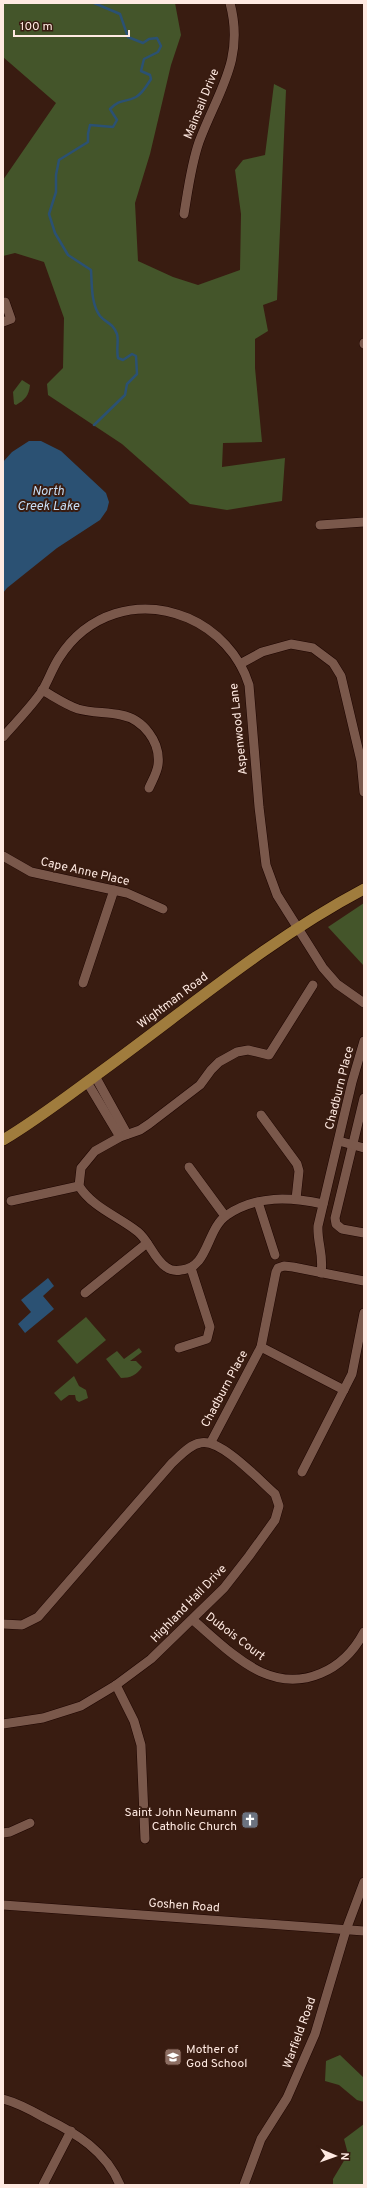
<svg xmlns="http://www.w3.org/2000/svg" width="367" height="2188" viewBox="0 0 367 2188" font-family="Overpass,sans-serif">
  <rect width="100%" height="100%" fill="#391c11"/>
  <g fill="#44552a">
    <path d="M3 3H175L181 35 171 65 150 154 135 203 138 261 173 277 198 285 240 270 241 214 235 170 243 160 265 155 274 84 286 90 277 300 263 305 268 331 255 339V368L262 442 223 443 222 467 285 458 282 501 227 510 190 504 122 444 48 395 47 384 63 368 64 318 44 262 15 253 3 256V180L56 103 3 57Z"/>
    <path d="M22 380 30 385C29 395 25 400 16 405L14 404 13 392Z"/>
    <path d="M364 903V966L328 927Z"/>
    <path d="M86 1317 106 1340 77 1364 57 1341Z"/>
    <path d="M139 1348 142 1352 130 1361H136L142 1367C137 1375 130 1378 121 1378L106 1359 117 1351 124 1359Z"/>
    <path d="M74 1376 79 1386 86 1390 88 1398 79 1402 76 1400 75 1395H69L61 1401 54 1393Z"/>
    <path d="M340 2055 364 2078V2102L357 2100 339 2085 325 2081 326 2061Z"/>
    <path d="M364 2124V2185H333V2179L348 2154 344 2139Z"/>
  </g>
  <g fill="#2b5173">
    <path d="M29 441H41L61 451 106 493 109 502 107 510 100 520 57 548 7 588 3 593V462L12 452Z"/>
    <path d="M48 1278 54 1286 43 1296 54 1309 25 1333 18 1324 31 1312 21 1300Z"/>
  </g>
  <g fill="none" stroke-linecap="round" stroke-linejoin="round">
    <path stroke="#2b5173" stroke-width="2.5" d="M94 425 125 395 127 384 137 374 136 356 132 354 123 360 118 358C116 349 119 340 117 334 112 322 107 324 100 316 91 304 92 285 91 270L68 255 55 233 49 214 56 192V175L59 160 88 142V134L90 125 113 127 117 120 110 109C121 98 125 103 136 97 143 93 147 85 151 79L150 75 141 71 144 59 158 52 161 46 157 38 149 39 143 43 128 37 120 14 94 3"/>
    <defs>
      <g id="minor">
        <path d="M184 214C188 190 191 165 199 142 218 91 245 60 230 3"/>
        <path d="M3 303 5 302 11 319 3 322"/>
        <path d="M364 344V343"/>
        <path d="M320 525 364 522"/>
        <path d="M240 664 262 652 291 644 313 648 333 663 341 676 361 761 364 792"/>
        <path d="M42 690C53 696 66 705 78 709 92 713 106 712 121 715 143 719 161 742 158 765 157 773 152 781 149 788"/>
        <path d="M3 737C16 722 31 707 42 691 48 681 52 669 59 658 87 614 138 597 188 618 216 630 240 655 249 685L259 807 266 865 277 895 323 968 337 984 364 1003"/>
        <path d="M3 856 31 872 127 893 163 909"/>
        <path d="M83 983 114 890"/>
        <path d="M313 985 269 1055 248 1050 237 1052 219 1062 211 1070 200 1085 149 1124 140 1130 120 1137 95 1151 81 1168 79 1186C93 1208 118 1216 138 1232 149 1241 154 1259 166 1267 170 1270 176 1271 181 1270 209 1268 206 1229 227 1215 257 1195 290 1197 323 1204"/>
        <path d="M95 1076 127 1134"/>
        <path d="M87 1082 120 1137"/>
        <path d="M364 1098 335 1218 336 1224 342 1229 364 1233"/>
        <path d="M261 1115 297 1164 299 1171 296 1199"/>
        <path d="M339 1141 364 1148"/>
        <path d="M189 1167 225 1216"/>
        <path d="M11 1201 79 1186"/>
        <path d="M258 1202 275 1255"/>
        <path d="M321 1273C324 1254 317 1243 318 1226L352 1082 364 1041"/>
        <path d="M85 1293 147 1243"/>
        <path d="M261 1347 344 1390"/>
        <path d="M179 1348 207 1339 210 1327 191 1268"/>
        <path d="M211 1442 261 1347 276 1272 278 1268 284 1266 293 1267 364 1281"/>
        <path d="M302 1472 352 1374 364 1313"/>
        <path d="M193 1620C214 1638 236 1660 261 1672 303 1691 344 1670 364 1632"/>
        <path d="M3 1624 22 1625 38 1617 172 1463C180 1456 189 1445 200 1443 220 1437 260 1481 275 1494L279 1506 275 1520 249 1556 224 1588 151 1659 116 1685 81 1706 43 1718 3 1724"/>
        <path d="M116 1685 134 1721 141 1745 145 1839"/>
        <path d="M3 1833 10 1832 30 1823"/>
        <path d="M3 1905 364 1931"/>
        <path d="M3 2099C18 2103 31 2110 45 2118 76 2133 106 2151 120 2185"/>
        <path d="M43 2185 71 2131"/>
        <path d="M244 2185 261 2139 287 2098 315 2034 346 1930 364 1882"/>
      </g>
      <path id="major" d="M3 1140C35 1121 65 1098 95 1076 184 1012 266 941 364 889"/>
    </defs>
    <use href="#minor" stroke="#1e0500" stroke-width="10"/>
    <use href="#major" stroke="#1e0500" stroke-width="12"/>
    <use href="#minor" stroke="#7a584b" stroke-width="9"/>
    <use href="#major" stroke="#a07c3d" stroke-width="11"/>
  </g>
  <defs>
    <symbol id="church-square" viewBox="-11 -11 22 22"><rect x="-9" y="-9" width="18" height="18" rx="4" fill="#6b7280" stroke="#391c11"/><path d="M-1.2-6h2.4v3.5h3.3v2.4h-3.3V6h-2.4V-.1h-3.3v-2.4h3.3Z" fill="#fff"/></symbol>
    <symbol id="school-square" viewBox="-11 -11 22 22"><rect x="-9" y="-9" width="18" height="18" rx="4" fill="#8d6e63" stroke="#391c11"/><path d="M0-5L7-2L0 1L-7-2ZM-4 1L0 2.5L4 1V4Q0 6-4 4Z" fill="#fff"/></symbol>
  </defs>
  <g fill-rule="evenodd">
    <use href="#church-square" x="240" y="1810" width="20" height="20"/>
    <use href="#school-square" x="163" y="2047" width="20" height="20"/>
  </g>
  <g text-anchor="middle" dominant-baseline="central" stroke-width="4" stroke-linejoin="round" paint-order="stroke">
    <g font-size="12" fill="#ffeae2" stroke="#391c11">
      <text transform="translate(202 104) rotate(-68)">Mainsail Drive</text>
      <text transform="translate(239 729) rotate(-96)">Aspenwood Lane</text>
      <text transform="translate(85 872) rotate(13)">Cape Anne Place</text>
      <text transform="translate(173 1001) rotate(-37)">Wightman Road</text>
      <text transform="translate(340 1088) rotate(-76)">Chadburn Place</text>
      <text transform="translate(225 1389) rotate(-62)">Chadburn Place</text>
      <text transform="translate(189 1604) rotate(-46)">Highland Hall Drive</text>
      <text transform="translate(235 1637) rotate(37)">Dubois Court</text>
      <text transform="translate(184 1906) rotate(4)">Goshen Road</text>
      <text transform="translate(300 2033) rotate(-70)">Warfield Road</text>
    </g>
    <g font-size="12" fill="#ffeae2" stroke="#391c11" text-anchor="end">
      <text x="237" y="1813">Saint John Neumann<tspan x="237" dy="14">Catholic Church</tspan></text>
      <text x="186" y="2050" text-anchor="start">Mother of<tspan x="186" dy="14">God School</tspan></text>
    </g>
    <g font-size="13" font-style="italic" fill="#c7def5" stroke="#391c11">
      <text x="48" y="492">North<tspan x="48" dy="15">Creek Lake</tspan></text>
    </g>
  </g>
  <rect width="367" height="2188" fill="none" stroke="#ffeae2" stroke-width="8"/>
  <g transform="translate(335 2156) rotate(92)" stroke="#391c11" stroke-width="3" paint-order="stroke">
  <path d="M0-3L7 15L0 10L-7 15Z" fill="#ffeae2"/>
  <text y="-6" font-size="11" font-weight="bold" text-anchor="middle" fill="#ffeae2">N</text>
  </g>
  <path d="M14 30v6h115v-6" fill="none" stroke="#ffeae2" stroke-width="2"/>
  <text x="20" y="30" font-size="12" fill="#ffeae2" stroke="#391c11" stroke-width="3" paint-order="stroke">100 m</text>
</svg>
